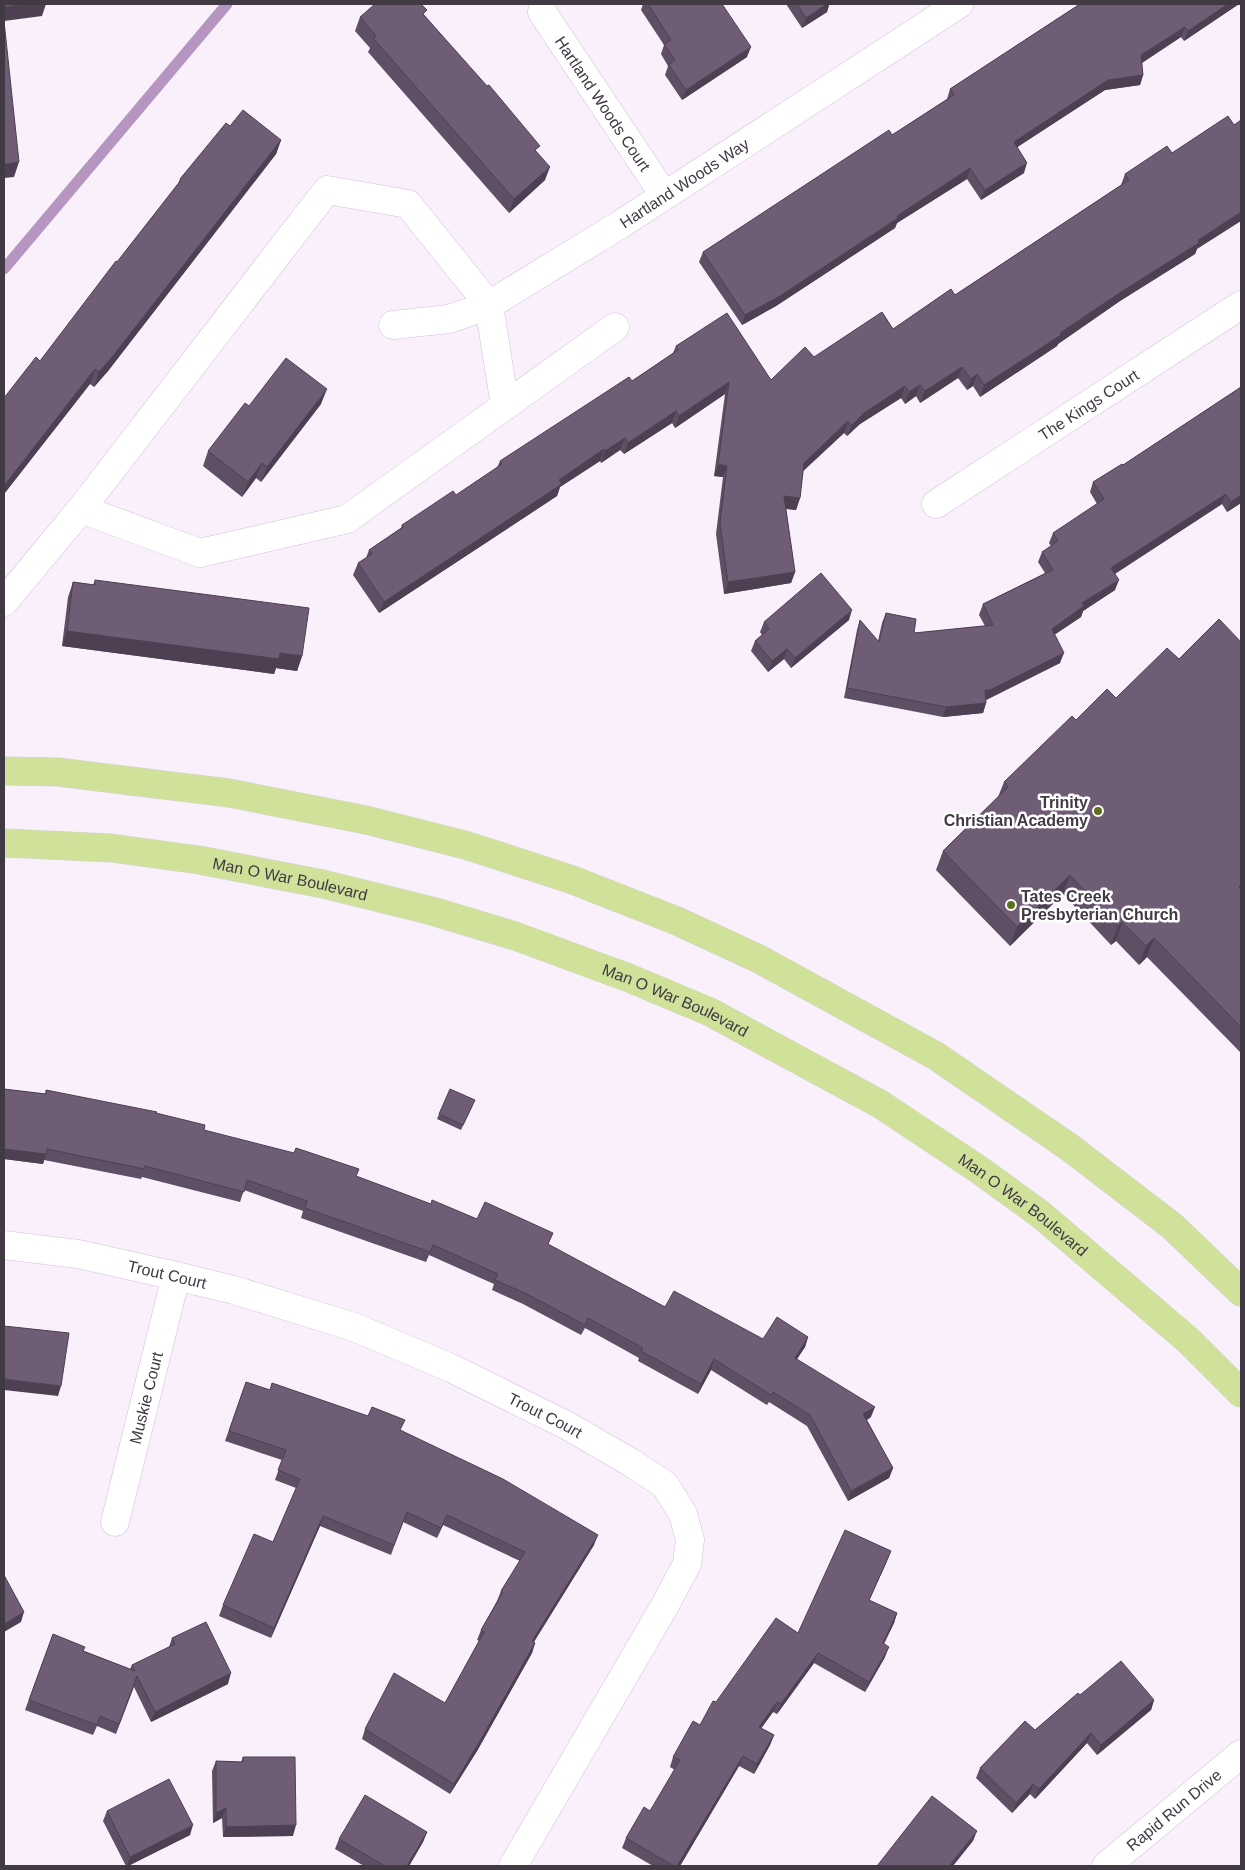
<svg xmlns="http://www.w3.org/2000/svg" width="1245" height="1870" viewBox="0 0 1245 1870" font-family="Helvetica,sans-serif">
  <rect width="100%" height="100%" fill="#f9f0fc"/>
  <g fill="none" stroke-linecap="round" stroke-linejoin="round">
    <path stroke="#b696c0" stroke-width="11" d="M4 269 227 4"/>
    <defs>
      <g id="minor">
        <path id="s1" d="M542 12 664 195"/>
        <path id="s2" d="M393 325 449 319 489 305 621 224 959 4"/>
        <path id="s3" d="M936 504 1241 305"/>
        <path d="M81 509 200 553 347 519 615 327"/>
        <path d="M4 602 81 509 327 190 408 204 489 305 505 406"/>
        <path id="s4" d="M4 1245 78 1254 176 1276 234 1290 354 1327 451 1368 568 1426 630 1462 665 1485 683 1514 690 1540 687 1564 664 1607 513 1866"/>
        <path id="s5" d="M115 1522 176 1276"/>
        <path id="s6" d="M1106 1866 1241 1754"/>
      </g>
      <g id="major">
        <path d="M4 771 58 772 229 793 366 820 465 845 570 879 677 921 759 959 936 1056 1069 1147 1172 1226 1241 1292"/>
        <path id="s7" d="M4 843 111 848 199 860 323 884 432 911 515 936 629 978 710 1012 880 1104 978 1169 1040 1214 1188 1340 1241 1393"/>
      </g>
    </defs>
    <use href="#minor" stroke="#d4bfdb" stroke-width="29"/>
    <use href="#major" stroke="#d5d3d6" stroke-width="29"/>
    <use href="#minor" stroke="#fff" stroke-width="28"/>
    <use href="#major" stroke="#d0e19a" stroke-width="28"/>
  </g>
  <g fill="#5f4f65">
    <path d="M643 4H722L747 57 682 100 665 75 668 66 661 54 664 45 641 10Z"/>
    <path d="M786 4H831L829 5 827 12 802 28Z"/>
    <path d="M1080 4H1239L1184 41 1181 37 1142 63 1143 75 1140 85 1105 90 1017 147 1024 173 981 200 967 179 897 223 895 228 776 306 742 325 699 262 703 252 892 135 947 99 950 89Z"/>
    <path d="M425 16 537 153 545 180 509 213 368 52 370 48 355 31 360 17Z"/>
    <path d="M230 126 281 140 276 154 108 371 94 387 90 384 4 494V398L40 361 178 184 180 179Z"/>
    <path d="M1125 174 1197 249 1195 254 1120 301 1058 344 1057 346 980 397 973 386 967 390 958 378 920 403 916 396 905 404 901 398 860 424 847 436 844 433 803 471 800 498 796 510 786 509 795 572 791 583 724 594 716 534 723 477 714 476 725 394 675 428 672 423 624 454 620 450 601 463 600 461 560 487 557 496 379 613 353 575 358 563 366 558 369 550 401 528 402 525 456 495 497 468 500 461 632 381 673 353 676 346 771 380 814 357 893 329 955 295 1121 185Z"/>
    <path d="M1241 387V503L1227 512 1222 504 1115 574V590L1083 611 1081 617 1054 635 1060 663 986 700V703L983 713 943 717 844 698 857 630 860 620 878 641 882 623 886 613 914 633 985 626 979 615 983 604 1045 573 1038 562 1042 552 1051 546 1049 543 1053 533 1097 504 1090 492 1093 482 1123 465Z"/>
    <path d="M321 404 261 482 256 478 242 497 203 466 208 451 249 406Z"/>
    <path d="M95 580 302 656 297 671 276 668 274 674 62 646 68 597 73 582 93 585Z"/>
    <path d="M849 620 791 668 784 659 768 672 751 651 755 641 762 635 760 632 764 622Z"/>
    <path d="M1241 642V1053L1147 957 1139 965 1116 941 1111 945 1063 894 1010 946 936 870 943 851 998 797 1004 782 1076 720 1116 698 1179 659Z"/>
    <path d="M4 1089 45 1094 46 1090 156 1113 204 1130 356 1176 430 1204 477 1219 548 1245 665 1307 763 1339 808 1337 805 1347 797 1359 871 1417 867 1420 893 1468 889 1478 848 1501 807 1426 769 1402 767 1405 711 1370 698 1394 638 1361 639 1358 585 1328 581 1335 523 1304 492 1290 494 1284 429 1255 426 1262 301 1218 303 1211 244 1190 240 1202 142 1177 141 1179 44 1160 43 1164 4 1159Z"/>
    <path d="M473 1105 461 1130 437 1119 439 1114Z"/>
    <path d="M246 1382 270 1390 401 1430 594 1545 534 1642 535 1643 532 1653 477 1751 450 1794 362 1739 365 1729 445 1703 479 1641 477 1640 481 1630 497 1601 501 1591 520 1561 443 1525 437 1538 403 1522 391 1555 320 1526 271 1638 219 1616 223 1605 273 1542 296 1488 275 1480 282 1460 225 1441Z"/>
    <path d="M887 1561 869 1600 897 1613 894 1623 884 1644 885 1657 865 1692 814 1663 777 1714 773 1712 761 1728 774 1735 770 1745 754 1774 739 1766 680 1866H653L622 1848 626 1838 650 1811 675 1770 670 1767 673 1757 700 1725 716 1702 798 1633Z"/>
    <path d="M53 1634 84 1651 130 1669 132 1665 169 1647 172 1638 228 1684 151 1722 134 1687 116 1734 97 1726 93 1735 25 1710Z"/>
    <path d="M1080 1695 1154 1700 1151 1710 1097 1755 1087 1743 1035 1799 1030 1794 1012 1813 976 1778 980 1768 1035 1730Z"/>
    <path d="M243 1757 293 1836 223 1837 222 1818 213 1823 212 1771 216 1761 241 1762Z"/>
    <path d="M107 1811 190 1835 128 1866H126L103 1821Z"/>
    <path d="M427 1832 423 1842 409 1866H364L335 1849 339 1839Z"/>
  </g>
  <g fill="#4e4052">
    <path d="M28 4H46L42 16 4 21V7Z"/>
    <path d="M826 4H831L829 5 827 12 802 28 806 18Z"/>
    <path d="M1228 4H1239L1184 41 1188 31Z"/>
    <path d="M1185 27 1181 37 1137 66 1141 55Z"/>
    <path d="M751 47 747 57 682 100 686 90Z"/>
    <path d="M1143 75 1140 85 1105 90 1010 152 1014 142 1108 80Z"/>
    <path d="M281 140 276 154 108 371 94 387 99 372Z"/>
    <path d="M19 162 14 177 4 178V164Z"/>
    <path d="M1027 163 1024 173 981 200 985 190Z"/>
    <path d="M550 167 545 180 509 213 514 199Z"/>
    <path d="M970 168 967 179 897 223 895 228 776 306 742 325 745 315 897 216Z"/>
    <path d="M1241 212V221L1197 249 1195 254 1120 301 1058 344 1057 346 980 397 984 385 1198 240Z"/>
    <path d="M962 367 958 378 920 403 925 391Z"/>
    <path d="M95 369 90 384 4 494V486Z"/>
    <path d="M977 374 973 386 967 390 971 379Z"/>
    <path d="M729 382 725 394 675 428 679 416Z"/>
    <path d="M920 385 916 396 905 404 909 392Z"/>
    <path d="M905 386 901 398 860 424 847 436 852 425 864 413Z"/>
    <path d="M327 389 321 404 261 482 267 467Z"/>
    <path d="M676 411 672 423 624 454 628 443Z"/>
    <path d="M848 421 844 433 800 474 804 463Z"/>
    <path d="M625 438 620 450 601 463 605 451Z"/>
    <path d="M604 449 600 461 560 487 557 496 379 613 384 602Z"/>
    <path d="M262 463 256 478 242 497 248 482Z"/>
    <path d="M718 464 727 466 723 477 714 476Z"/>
    <path d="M1226 494 1222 504 1108 578 1111 568Z"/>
    <path d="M1241 495V503L1227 512 1231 502Z"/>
    <path d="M784 496 800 498 796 510 780 508Z"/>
    <path d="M795 572 791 583 724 594 728 582Z"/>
    <path d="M1119 580 1115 590 1083 611 1081 617 1048 639 1052 629 1082 603Z"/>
    <path d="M852 610 849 620 791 668 795 658Z"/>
    <path d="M67 631 280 653 302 656 297 671 276 668 274 674 62 646Z"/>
    <path d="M787 649 784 659 768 672 772 661Z"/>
    <path d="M1064 653 1060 663 986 700 985 690Z"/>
    <path d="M986 703 983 713 943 717 946 707Z"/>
    <path d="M1070 875 1063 894 1010 946 1017 927Z"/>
    <path d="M1122 922 1116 941 1111 945 1118 926Z"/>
    <path d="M1154 938 1147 957 1139 965 1146 946Z"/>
    <path d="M4 1149 46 1154 43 1164 4 1159Z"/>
    <path d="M808 1337 805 1347 791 1368 795 1358Z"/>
    <path d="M714 1359 711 1370 698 1394 701 1384Z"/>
    <path d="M4 1379 61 1386 58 1396 4 1390Z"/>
    <path d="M875 1407 871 1417 860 1424 863 1414Z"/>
    <path d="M893 1468 889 1478 848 1501 851 1491Z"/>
    <path d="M447 1515 443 1525 437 1538 441 1528Z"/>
    <path d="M323 1516 320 1526 271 1638 274 1628Z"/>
    <path d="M598 1535 594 1545 528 1651 532 1641Z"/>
    <path d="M891 1551 887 1561 865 1610 869 1600Z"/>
    <path d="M24 1612 21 1622 4 1632V1624Z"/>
    <path d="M897 1613 894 1623 879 1653 883 1643Z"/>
    <path d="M535 1643 532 1653 477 1751 450 1794 454 1784Z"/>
    <path d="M889 1647 885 1657 865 1692 869 1682Z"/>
    <path d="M818 1653 814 1663 777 1714 781 1704Z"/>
    <path d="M231 1673 228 1684 151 1722 155 1712Z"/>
    <path d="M1154 1700 1151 1710 1097 1755 1101 1745Z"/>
    <path d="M777 1702 773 1712 755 1737 759 1727Z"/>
    <path d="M1091 1733 1087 1743 1035 1799 1039 1789Z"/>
    <path d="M774 1735 770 1745 754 1774 757 1764Z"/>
    <path d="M743 1756 739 1766 680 1866H677Z"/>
    <path d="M1033 1784 1030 1794 1012 1813 1016 1803Z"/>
    <path d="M226 1808 222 1818 213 1823 216 1813Z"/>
    <path d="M193 1825 190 1835 128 1866H127L130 1857Z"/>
    <path d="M296 1825 293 1836 223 1837 226 1827Z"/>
    <path d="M977 1831 973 1841 953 1866H949Z"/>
    <path d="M427 1832 423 1842 409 1866H407Z"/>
  </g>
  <g fill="#6f5c75" stroke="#4e4052">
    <path d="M4 4H28L4 7Z"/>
    <path d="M375 4H421L427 10 423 14 487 86 489 85 540 146 535 150 550 167 514 199 373 38 376 36 360 17Z"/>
    <path d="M648 4H722L751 47 686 90 669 65 675 60 664 44 671 40Z"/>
    <path d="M797 4H827L806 18Z"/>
    <path d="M1080 4H1228L1188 31 1185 27 1141 55 1143 75 1108 80 1014 142 1027 163 985 190 970 168 897 216 898 218 780 296 745 315 703 252 889 130 892 135 954 95 950 89Z"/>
    <path d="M4 21 19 162 4 164Z"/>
    <path d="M243 110 281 140 113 356 99 372 95 369 4 486V398L36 357 40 361 116 261 117 262 181 180 180 179 226 123 230 126Z"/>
    <path d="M1228 116 1234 125 1241 120V212L1198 240 1199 243 1124 290 1060 333 1061 335 984 385 977 374 971 379 962 367 925 391 920 385 909 392 905 386 864 413 852 425 848 421 804 463 800 498 784 496 795 572 728 582 720 523 727 466 718 464 729 382 679 416 676 411 628 443 625 438 605 451 604 449 559 480 562 484 384 602 358 563 372 554 369 550 403 527 402 525 453 491 456 495 502 464 500 461 629 377 632 381 678 350 676 346 727 313 771 380 805 347 814 357 882 312 893 329 951 289 955 295 1129 180 1125 174 1167 146 1172 153Z"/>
    <path d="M286 358 327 389 267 467 262 463 248 482 208 451 245 403 249 406Z"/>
    <path d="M1241 387V495L1231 502 1226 494 1111 568 1119 580 1082 603 1084 606 1052 629 1064 653 990 690H985L986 703 946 707 847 688 860 620 879 642 886 613 916 619 914 633 993 625 983 604 1053 570 1042 552 1058 541 1053 533 1104 499 1093 482 1122 464 1123 465Z"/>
    <path d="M821 573 852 610 795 658 787 649 772 661 755 641 769 629 764 622Z"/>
    <path d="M95 580 309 608 302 656 280 653 279 659 67 631 73 582 95 585Z"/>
    <path d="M1219 619 1241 642V885L1239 887 1241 889V1027L1154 938 1146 946 1122 922 1118 926 1070 875 1017 927 943 851 1008 787 1004 782 1072 716 1076 720 1107 689 1116 698 1167 648 1179 659Z"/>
    <path d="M4 1089 46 1094V1090L157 1112 156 1113 205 1125 204 1130 294 1153 296 1148 359 1169 356 1176 431 1204 432 1200 477 1219 485 1202 553 1233 548 1244 665 1307 674 1291 763 1339 777 1317 808 1337 795 1358 875 1407 863 1414 893 1468 851 1491 810 1415 773 1392 771 1395 714 1359 701 1384 641 1351 643 1348 588 1318 585 1325 527 1294 495 1280 498 1274 433 1245 430 1252 305 1208 307 1201 247 1180 244 1192 145 1166 144 1169 47 1149 46 1154 4 1149Z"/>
    <path d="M450 1089 475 1100 463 1125 439 1114Z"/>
    <path d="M4 1326 69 1333 61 1386 4 1379Z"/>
    <path d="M246 1382 270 1390 272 1383 368 1416 372 1407 405 1420 400 1430 503 1479 598 1535 532 1641 535 1643 480 1741 454 1784 365 1729 394 1673 445 1703 484 1632 481 1630 503 1592 501 1591 525 1552 447 1515 441 1528 407 1512 394 1545 323 1516 274 1628 223 1605 254 1534 273 1542 300 1479 278 1470 286 1450 229 1431Z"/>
    <path d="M845 1530 891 1551 869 1600 897 1613 883 1643 889 1647 869 1682 818 1653 781 1704 777 1702 759 1727 774 1735 757 1764 743 1756 677 1866H674L626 1838 644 1807 650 1811 680 1760 673 1757 693 1721 700 1725 713 1701 716 1702 776 1618 798 1633Z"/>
    <path d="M4 1575 24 1612 4 1624Z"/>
    <path d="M206 1622 231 1673 155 1712 137 1676 119 1724 100 1716 97 1725 29 1700 53 1634 85 1647 83 1651 135 1671 132 1665 175 1644 172 1638Z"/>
    <path d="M1121 1661 1154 1700 1101 1745 1091 1733 1039 1789 1033 1784 1016 1803 980 1768 1025 1721 1035 1730 1078 1693 1080 1695Z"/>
    <path d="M243 1757H295L296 1825 226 1827V1808L216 1813V1761L243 1762Z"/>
    <path d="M169 1779 193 1825 130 1857 107 1811Z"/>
    <path d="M365 1795 427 1832 407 1866H385L339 1839Z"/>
    <path d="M932 1796 977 1831 949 1866H877Z"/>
  </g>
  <g fill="#5e711e" stroke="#fff" stroke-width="2">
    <circle cx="1098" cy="811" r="5"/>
    <circle cx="1011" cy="905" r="5"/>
  </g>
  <g text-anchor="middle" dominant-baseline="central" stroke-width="5" stroke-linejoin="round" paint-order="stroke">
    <g font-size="16" fill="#413944" stroke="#fff">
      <text stroke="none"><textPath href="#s1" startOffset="110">Hartland Woods Court</textPath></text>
      <text stroke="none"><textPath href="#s2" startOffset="329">Hartland Woods Way</textPath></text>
      <text stroke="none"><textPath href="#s3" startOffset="182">The Kings Court</textPath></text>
      <text stroke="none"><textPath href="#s7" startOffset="289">Man O War Boulevard</textPath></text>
      <text stroke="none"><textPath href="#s7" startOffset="694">Man O War Boulevard</textPath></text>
      <text stroke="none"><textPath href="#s7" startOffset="1099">Man O War Boulevard</textPath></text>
      <text stroke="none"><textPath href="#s4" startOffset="166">Trout Court</textPath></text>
      <text stroke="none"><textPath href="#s5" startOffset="128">Muskie Court</textPath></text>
      <text stroke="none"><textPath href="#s4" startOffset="571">Trout Court</textPath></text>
      <text stroke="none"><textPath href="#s6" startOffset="88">Rapid Run Drive</textPath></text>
    </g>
    <g font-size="16" font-weight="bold" fill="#413944" stroke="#fff" text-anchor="end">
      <text x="1088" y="802">Trinity<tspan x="1088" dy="18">Christian Academy</tspan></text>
      <text x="1021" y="896" text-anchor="start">Tates Creek<tspan x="1021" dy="18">Presbyterian Church</tspan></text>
    </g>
  </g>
  <rect width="1245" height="1870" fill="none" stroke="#413944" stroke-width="10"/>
</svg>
